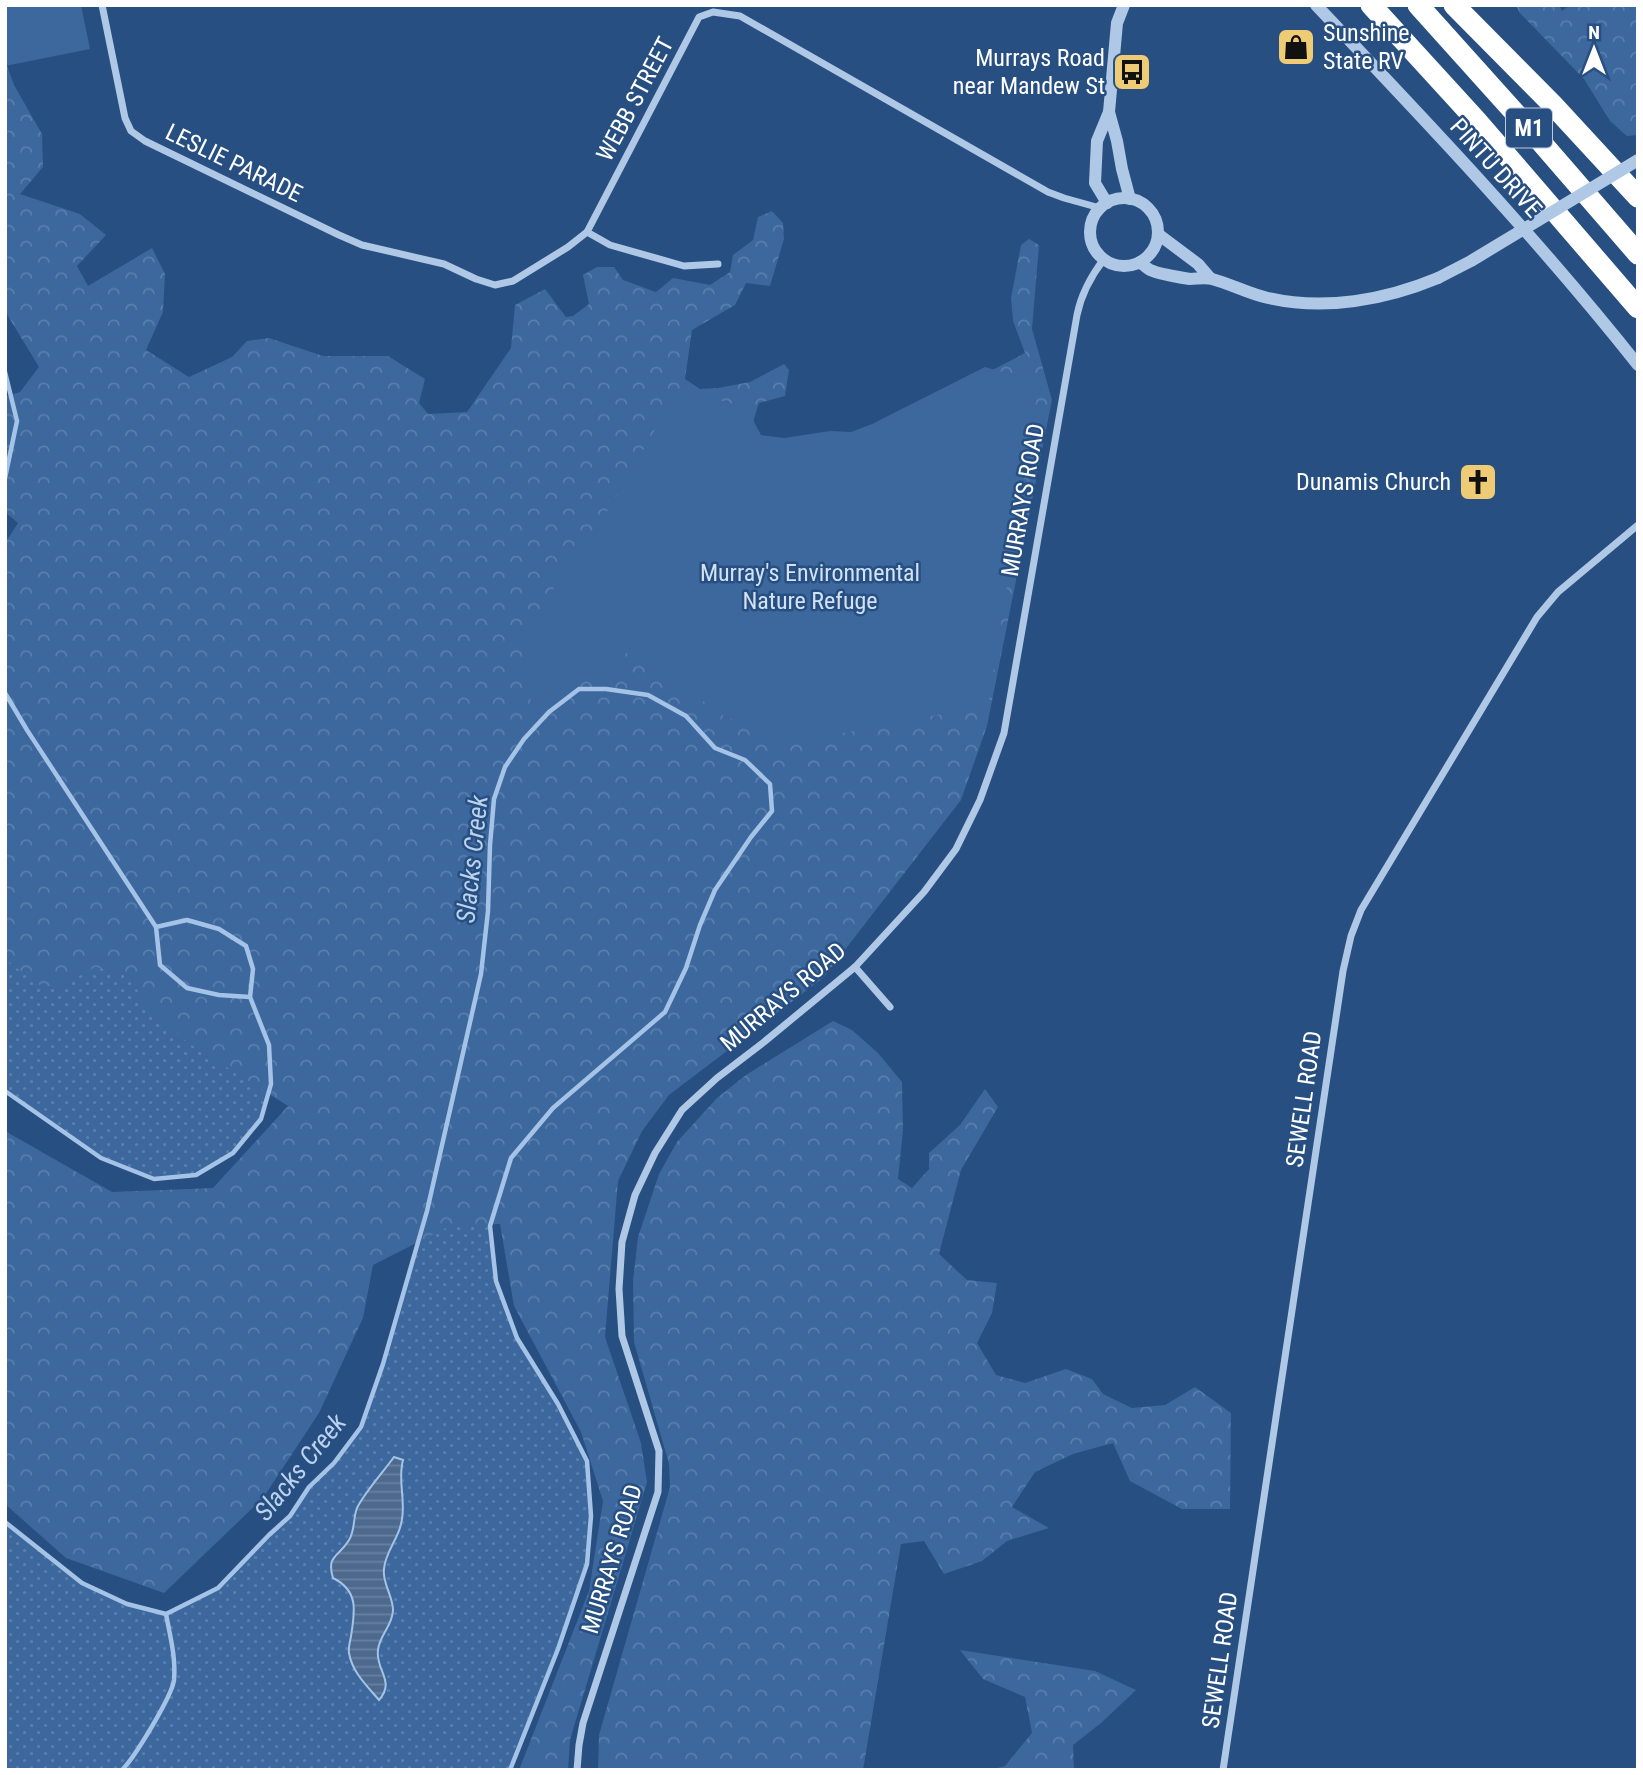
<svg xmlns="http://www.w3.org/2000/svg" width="1643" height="1775" viewBox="0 0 1643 1775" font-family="'Roboto Condensed',sans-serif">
  <defs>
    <pattern id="grass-dots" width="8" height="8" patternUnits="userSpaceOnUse" patternTransform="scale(1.75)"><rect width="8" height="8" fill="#3c689e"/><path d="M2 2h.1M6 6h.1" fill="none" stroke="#597fad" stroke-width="1.8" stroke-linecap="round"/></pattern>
    <pattern id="forest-crowns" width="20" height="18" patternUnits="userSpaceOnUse" patternTransform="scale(1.75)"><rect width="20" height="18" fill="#3c689e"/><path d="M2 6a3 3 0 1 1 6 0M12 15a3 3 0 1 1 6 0" fill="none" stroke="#597fad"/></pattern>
    <pattern id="water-rules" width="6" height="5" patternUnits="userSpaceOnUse" patternTransform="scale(1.75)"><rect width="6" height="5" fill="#4d6a8e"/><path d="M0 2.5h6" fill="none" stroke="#68809f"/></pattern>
  </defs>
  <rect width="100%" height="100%" fill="#274f81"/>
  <g fill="url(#grass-dots)" fill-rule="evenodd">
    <path d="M5 693 271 1084 261 1119 233 1153 196 1175 154 1179 101 1158 5 1091Z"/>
    <path d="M501 1190 490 1226 496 1281 517 1338 558 1404 587 1461 591 1516 587 1564 558 1649 510 1770H5V1522L82 1583 128 1604 166 1614 218 1588 269 1535 290 1516 309 1487 334 1463 361 1427 383 1364 427 1211ZM402 1459 400 1472 403 1512 401 1526 384 1568V1578L393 1608 392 1618 381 1640 377 1652 386 1685 355 1672 348 1651 354 1614 352 1596 344 1584 333 1578 330 1567 334 1555 343 1548 351 1538 354 1518Z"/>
  </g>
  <g fill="url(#forest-crowns)">
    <path d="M1516 5H1559L1562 11 1570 5H1638V135L1627 136 1610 121 1584 79 1519 12Z"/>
    <path d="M5 60 14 85 42 134 43 167 20 194 80 214 106 235 77 266 88 286 152 248 165 274 163 312 146 350 189 377 232 357 247 341 269 338 323 356H388L425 379 419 403 428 414 467 412 511 348 515 305 545 289 566 317 573 316 589 304 583 275 597 267H614L623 280 656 292 673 278 710 285 730 272 733 255 753 240 758 217 772 211 783 223 784 239 770 286 746 283 735 305 692 330 685 379 700 389 718 388 750 382 784 364 789 370 785 396 759 403 749 434 781 446 861 438 1025 353 1013 321 1011 298 1021 245 1029 239 1039 245 1032 329 1052 400 987 726 961 800 823 978 669 1095 642 1131 618 1181 605 1337 641 1443 647 1482 570 1740 568 1770H519L589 1591 603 1501 581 1432 514 1306 500 1224 450 1226 373 1265 363 1318 319 1413 263 1498 164 1593 66 1558 5 1504V1131L112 1192 213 1188 288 1106 187 1042 145 1003 128 974 95 967 62 986H41L10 963 5 956V543L18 523 5 512V397L20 392 39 367 5 311Z"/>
    <path d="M833 1021 852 1030 878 1053 902 1082 903 1130 898 1179 912 1188 929 1169V1153L960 1125 985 1089 998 1107 961 1170 939 1254 967 1280 997 1283 992 1313 977 1343 996 1375 1025 1383 1066 1369 1092 1379 1103 1394 1132 1408 1165 1405 1195 1387 1231 1413 1230 1509H1182L1130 1481 1113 1443 1073 1454 1035 1472 1012 1507 1049 1528 1007 1541 982 1561 944 1574 924 1541 901 1544 863 1770H598L599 1735 670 1487 669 1464 634 1342 633 1281 638 1237 659 1174 677 1142 717 1098 746 1075Z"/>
    <path d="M960 1650 1095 1671 1136 1690 1101 1723 1073 1745 1074 1770H990L1005 1766 1032 1733 1025 1697 983 1679Z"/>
  </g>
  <g fill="#3c689e">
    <path d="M5 5H81L90 49 5 66Z"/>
    <path d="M985 367 1039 382 988 705 770 747C761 722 742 725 722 715 712 710 705 701 695 695 676 683 656 677 638 662L639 652 642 643C631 647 623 654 618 665 615 670 617 670 611 673 603 678 593 673 584 676 568 680 545 703 533 716L522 642 586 534 592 537 679 389 747 408 761 435 784 438 830 431 851 432 872 424Z"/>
  </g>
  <path fill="url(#water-rules)" stroke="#a4c3e7" stroke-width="2" d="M394 1457 403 1460C397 1481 407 1502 401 1524 398 1539 385 1553 384 1569 382 1583 393 1596 393 1610 393 1625 379 1636 378 1650 375 1670 396 1681 379 1700 367 1686 352 1672 349 1653 348 1648 350 1642 351 1636 355 1611 359 1591 333 1578 326 1555 339 1557 349 1540 355 1531 353 1518 357 1508 364 1493 384 1471 394 1457Z"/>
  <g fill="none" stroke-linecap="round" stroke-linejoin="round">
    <g stroke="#a4c3e7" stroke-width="4.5">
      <path d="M5 372 17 421 5 478"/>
      <path d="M5 693 27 730 156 927 160 965 187 988 219 995 250 997 269 1045 271 1084 261 1119 233 1153 196 1175 154 1179 101 1158 5 1091"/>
      <path d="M156 927 187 920 219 929 246 946 253 969 250 997"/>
      <path d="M5 1522 82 1583 127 1604 166 1614 218 1588 269 1535 290 1516 309 1487 334 1463 361 1427 383 1364 427 1211 481 974 488 911 490 845 494 799 505 767 524 739 549 712 579 689H606L648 695 686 716 715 748 745 760 770 784 772 811 751 837 715 890 700 925 686 968 665 1012 553 1108 511 1158 490 1226 496 1281 517 1338 558 1404 587 1461 591 1516 587 1564 558 1649 510 1770"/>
      <path d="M122 1770C135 1757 172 1696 174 1680 176 1657 170 1636 166 1614"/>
    </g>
    <g stroke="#afc8e6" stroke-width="7">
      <path d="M102 5 125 118 131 131 145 141 339 235 362 245 444 264 476 279 495 285 513 281 568 247 587 232 699 17 713 12 740 16 1048 192 1064 198 1100 208"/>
      <path d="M587 232 610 245 684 266 718 264"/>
      <path d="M855 967 890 1007"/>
      <path d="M577 1770 579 1745 583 1723 658 1492 659 1451 622 1336 619 1289 622 1242 635 1195 655 1153 682 1110 717 1078 764 1042 855 967 924 892 956 849 980 800 1004 733 1077 315C1081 295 1091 276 1104 259"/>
      <path d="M1223 1770 1343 971 1351 936 1361 910 1537 617 1558 592 1638 525"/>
    </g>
    <g stroke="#afc8e6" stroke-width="12">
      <path d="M1316 5C1427 122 1538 239 1638 365"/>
      <path d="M1109 112 1117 141 1122 169 1130 199"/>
      <circle cx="1124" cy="232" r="34"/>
      <path d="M1107 203 1095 183 1097 141 1109 112 1117 23 1124 5"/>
      <path d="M1158 234 1198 264 1210 278"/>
      <path d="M1140 262C1144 265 1148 270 1153 271 1160 274 1183 278 1190 279 1197 279 1205 277 1212 279 1231 284 1249 294 1268 298 1325 311 1385 300 1438 278"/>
    </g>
    <g stroke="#fff" stroke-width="21">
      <path d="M1371 5 1477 121 1638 308"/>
      <path d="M1418 5 1534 134 1638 254"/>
      <path d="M1454 5 1553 105 1638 197"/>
    </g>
    <path stroke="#afc8e6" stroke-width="12" d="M1438 278 1471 261 1638 160"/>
  </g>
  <defs>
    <symbol id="shop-square" viewBox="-11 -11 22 22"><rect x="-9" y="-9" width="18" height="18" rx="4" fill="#eecb75" stroke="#274f81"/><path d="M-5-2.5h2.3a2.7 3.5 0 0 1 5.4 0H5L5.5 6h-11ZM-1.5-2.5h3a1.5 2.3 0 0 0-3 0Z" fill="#111"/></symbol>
    <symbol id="bus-square" viewBox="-11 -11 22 22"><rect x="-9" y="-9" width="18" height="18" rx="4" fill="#eecb75" stroke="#274f81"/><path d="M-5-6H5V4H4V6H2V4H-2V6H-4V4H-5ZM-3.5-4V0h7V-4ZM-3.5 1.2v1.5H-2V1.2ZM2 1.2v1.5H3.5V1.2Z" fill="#111"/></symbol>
    <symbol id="church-square" viewBox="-11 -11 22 22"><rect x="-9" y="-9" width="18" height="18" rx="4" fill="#eecb75" stroke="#274f81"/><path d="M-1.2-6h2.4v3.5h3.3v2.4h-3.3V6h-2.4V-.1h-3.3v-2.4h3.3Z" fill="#111"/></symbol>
  </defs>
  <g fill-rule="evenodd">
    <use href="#shop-square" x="1274" y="25" width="44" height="44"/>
    <use href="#bus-square" x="1110" y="50" width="44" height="44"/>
    <use href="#church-square" x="1456" y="460" width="44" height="44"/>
  </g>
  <g text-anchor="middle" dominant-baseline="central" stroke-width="5" stroke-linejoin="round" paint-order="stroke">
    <rect fill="#274f81" stroke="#becad9" stroke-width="2" x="1506" y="108.5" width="46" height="39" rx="5"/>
    <g font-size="23" font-weight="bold" fill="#fff">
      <text x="1529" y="128">M1</text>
    </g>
    <g font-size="24" fill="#fff" stroke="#274f81" text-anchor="end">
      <text x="1323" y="33" text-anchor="start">Sunshine<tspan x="1323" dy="28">State RV</tspan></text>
      <text x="1105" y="58">Murrays Road<tspan x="1105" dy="28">near Mandew St</tspan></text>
      <text x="1451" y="482">Dunamis Church</text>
    </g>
    <g font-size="24" fill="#fff" stroke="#274f81">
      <text transform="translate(635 99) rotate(-62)">WEBB STREET</text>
      <text transform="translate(234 163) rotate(26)">LESLIE PARADE</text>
      <text transform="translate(1496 168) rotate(48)">PINTU DRIVE</text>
      <text transform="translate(1023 500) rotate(-80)">MURRAYS ROAD</text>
      <text transform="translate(783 997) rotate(-40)">MURRAYS ROAD</text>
      <text transform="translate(1304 1099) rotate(-82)">SEWELL ROAD</text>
      <text transform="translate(612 1559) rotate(-73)">MURRAYS ROAD</text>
      <text transform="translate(1220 1660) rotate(-82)">SEWELL ROAD</text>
    </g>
    <g font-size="24" fill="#d2e2f5" stroke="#274f81">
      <text x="810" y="573">Murray's Environmental<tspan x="810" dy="28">Nature Refuge</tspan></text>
    </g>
    <g font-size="26" font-style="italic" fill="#bbd2ee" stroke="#274f81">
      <text transform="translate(472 859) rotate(-84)">Slacks Creek</text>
      <text transform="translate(300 1467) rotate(-51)">Slacks Creek</text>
    </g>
  </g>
  <rect width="1643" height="1775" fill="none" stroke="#ffffff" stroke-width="14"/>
  <g transform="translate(1594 49)" stroke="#274f81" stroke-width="5" paint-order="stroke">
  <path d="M0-5L12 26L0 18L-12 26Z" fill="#ffffff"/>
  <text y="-10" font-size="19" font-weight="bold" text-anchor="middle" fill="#ffffff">N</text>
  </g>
</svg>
